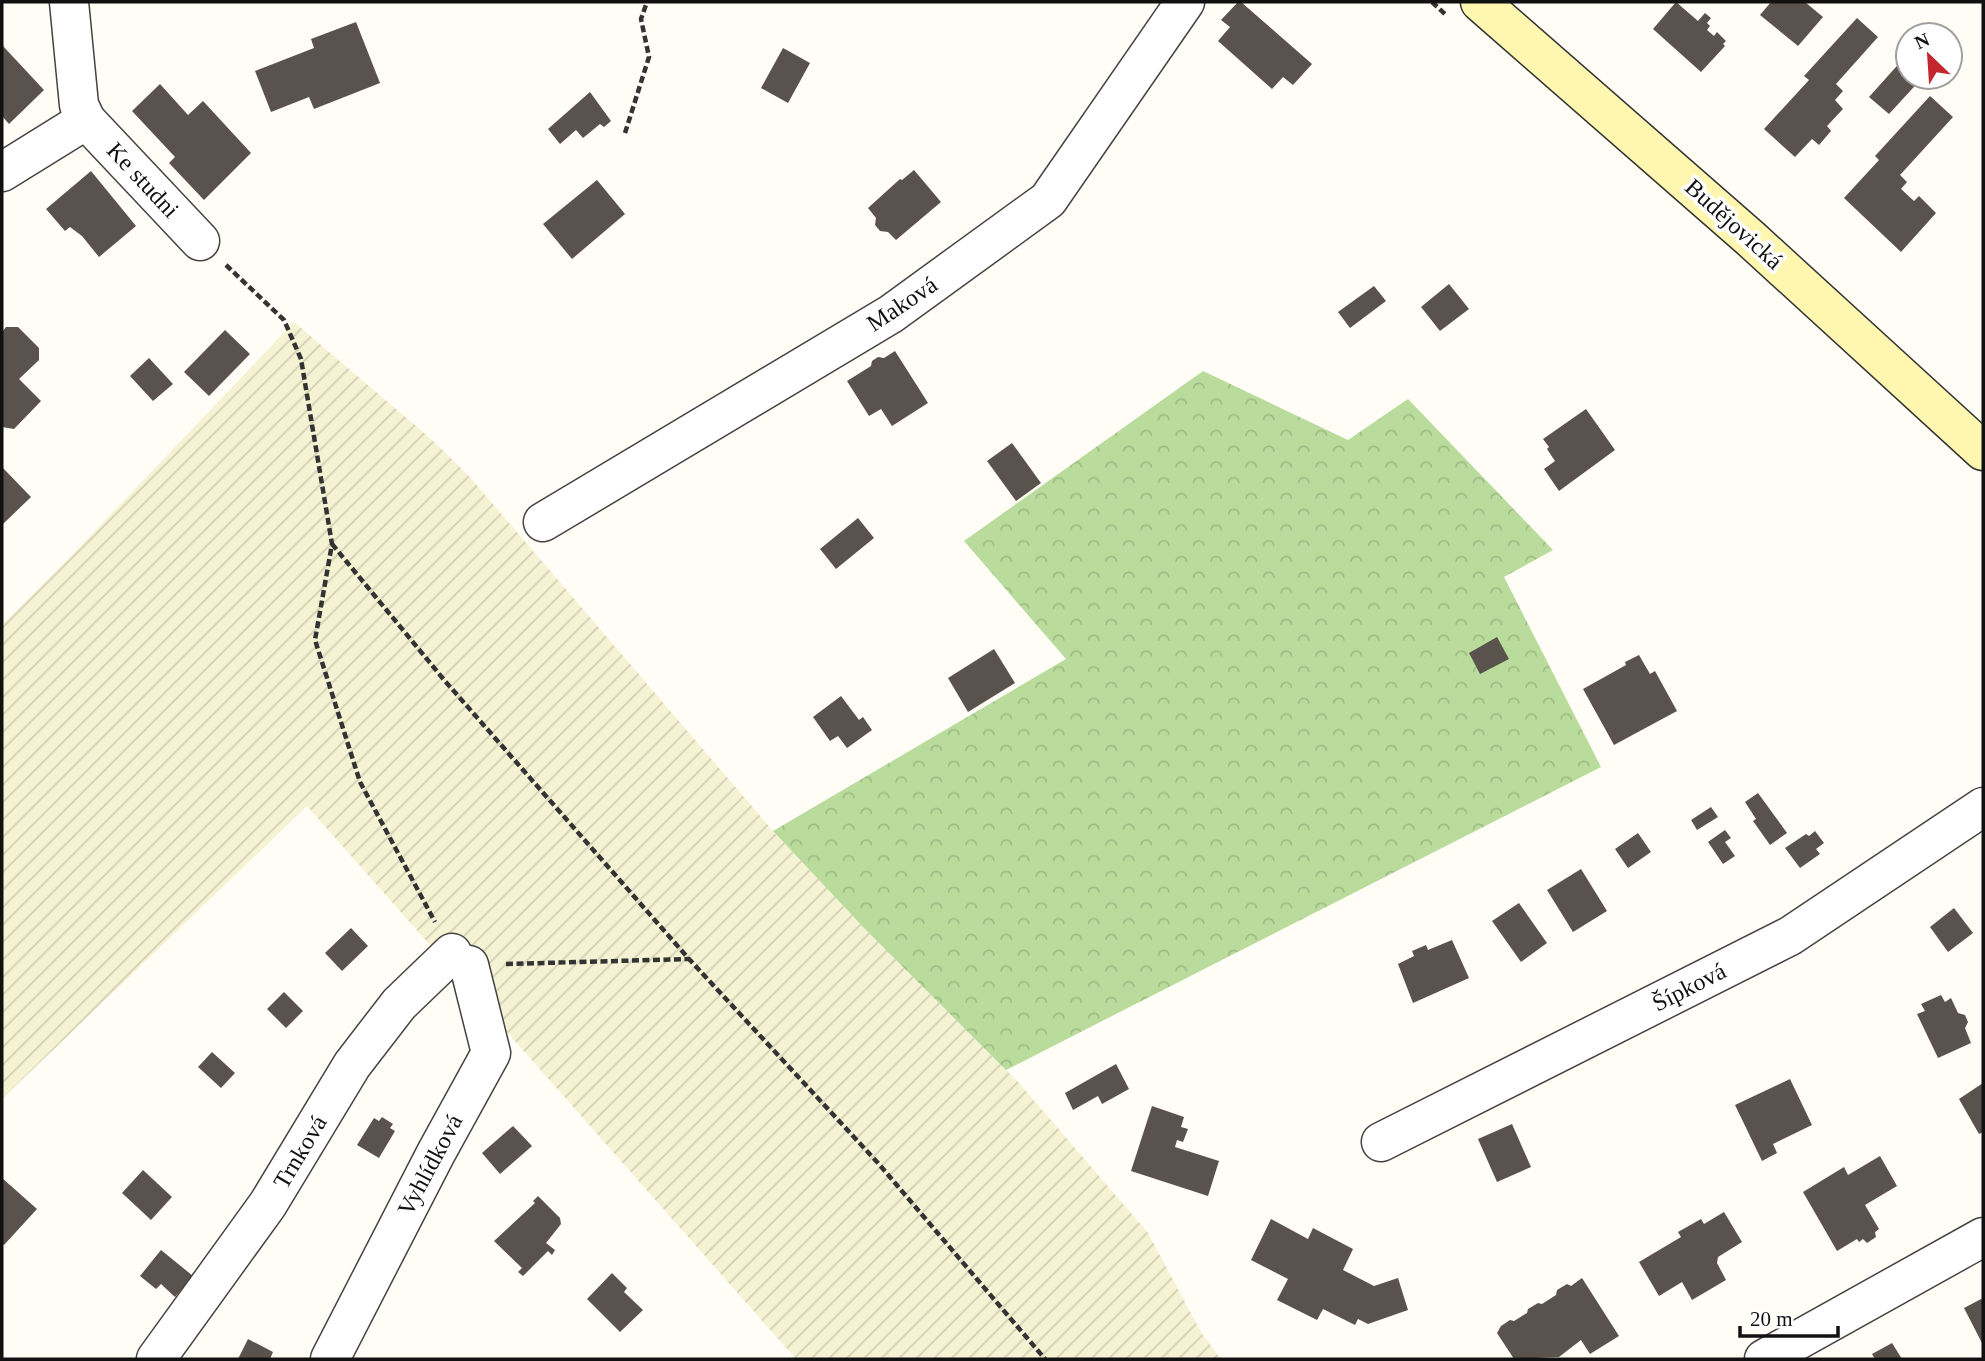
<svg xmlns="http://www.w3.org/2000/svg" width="1985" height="1361" viewBox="0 0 1985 1361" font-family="'Times New Roman',serif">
  <defs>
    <pattern id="farmland-furrows" width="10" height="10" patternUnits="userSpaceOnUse" patternTransform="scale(1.75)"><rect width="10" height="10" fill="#f6f3d4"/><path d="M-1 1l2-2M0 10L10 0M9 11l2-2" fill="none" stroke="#d2cfb5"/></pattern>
    <pattern id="forest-crowns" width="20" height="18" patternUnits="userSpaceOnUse" patternTransform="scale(1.75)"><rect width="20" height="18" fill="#b9dc9c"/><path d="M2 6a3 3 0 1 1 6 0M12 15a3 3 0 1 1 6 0" fill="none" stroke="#9ebc85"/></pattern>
  </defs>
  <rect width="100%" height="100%" fill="#fffdf5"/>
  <path fill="url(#farmland-furrows)" d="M294 322 430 438 468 475 773 831 865 929 1019 1083 1148 1233 1202 1334 1221 1359H796L307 806 2 1099V625L78 549Z"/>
  <path fill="url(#forest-crowns)" d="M1203 371 1348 440 1408 399 1553 550 1504 577 1601 767 1006 1070 865 929 773 831 1066 659 964 541Z"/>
  <g fill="#5a524d">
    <path d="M1238 2H1241L1312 64 1293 85 1283 77 1272 89 1218 41 1230 27 1221 20Z"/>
    <path d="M1676 2 1698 21 1705 13 1711 18 1707 23 1710 26 1707 30 1714 36 1717 32 1726 41 1723 44 1725 46 1701 72 1653 29Z"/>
    <path d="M1771 2H1805L1823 17 1798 46 1760 15Z"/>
    <path d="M1857 18 1878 37 1836 84 1843 91 1835 100 1843 109 1827 126 1831 131 1819 145 1812 139 1795 157 1764 129 1809 80 1804 76Z"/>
    <path d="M356 22 380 83 314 109 309 97 271 112 255 71 314 48 311 39Z"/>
    <path d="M2 45 44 90 9 124 2 116Z"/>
    <path d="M783 48 810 63 788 103 761 88Z"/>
    <path d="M1904 58 1908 62V77H1923L1889 114 1869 97Z"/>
    <path d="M160 84 188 115 203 101 251 153 204 200 169 163 175 157 132 111Z"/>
    <path d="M590 92 611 121 604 127 600 124 583 138 576 130 560 144 548 129Z"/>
    <path d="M1930 96 1953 117 1900 175 1907 182 1901 189 1914 201 1919 196 1936 213 1901 252 1844 198 1879 160 1875 156Z"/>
    <path d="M914 170 941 202 896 240 888 232 880 231 875 225 876 218 868 208 900 179 902 180Z"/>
    <path d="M91 171 136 226 99 257 82 236 70 227 65 231 46 209Z"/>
    <path d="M597 180 625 214 572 259 543 224Z"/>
    <path d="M1449 284 1469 309 1440 331 1421 307Z"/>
    <path d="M1374 286 1386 301 1350 328 1338 312Z"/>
    <path d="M6 327H18L39 348V360L19 379 41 401 14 429 2 427V332Z"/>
    <path d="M225 330 250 354 209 396 184 372Z"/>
    <path d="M895 351 928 403 892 426 881 409 869 416 847 381 871 366 872 361 878 357 884 358Z"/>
    <path d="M149 358 173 384 153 401 130 376Z"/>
    <path d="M1586 409 1615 450 1559 491 1544 469 1555 461 1547 449 1549 447 1543 439Z"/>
    <path d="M1012 443 1041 483 1016 501 987 461Z"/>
    <path d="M2 467 31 497 2 525Z"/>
    <path d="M858 518 874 538 836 569 820 549Z"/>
    <path d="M1497 637 1509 659 1480 674 1469 653Z"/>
    <path d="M994 649 1015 683 968 712 948 678Z"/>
    <path d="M1639 655 1650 674 1655 671 1677 711 1614 745 1583 689 1626 665 1625 662Z"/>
    <path d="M841 696 859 720 863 717 872 730 847 748 838 736 830 741 813 717Z"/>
    <path d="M1758 793 1787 833 1770 845 1753 821 1756 819 1745 802Z"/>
    <path d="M1711 807 1718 817 1697 830 1691 820Z"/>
    <path d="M1725 830 1731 838 1725 842 1735 856 1723 864 1708 842Z"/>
    <path d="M1815 831 1824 843 1816 849 1820 854 1800 868 1785 848 1806 834 1809 836Z"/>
    <path d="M1638 833 1651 852 1628 868 1615 849Z"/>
    <path d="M1581 869 1607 911 1573 932 1547 890Z"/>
    <path d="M1519 903 1547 943 1521 962 1492 921Z"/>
    <path d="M1954 908 1973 933 1948 952 1930 927Z"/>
    <path d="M351 928 368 946 342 971 325 953Z"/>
    <path d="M1452 940 1469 978 1413 1003 1398 964 1414 956 1412 951 1426 945 1428 950Z"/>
    <path d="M284 992 303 1011 286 1028 267 1009Z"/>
    <path d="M1941 995 1945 1002 1951 998 1958 1013 1965 1015 1968 1022 1965 1028 1971 1043 1938 1058 1917 1014 1925 1011 1921 1004Z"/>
    <path d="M212 1052 235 1073 221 1088 198 1067Z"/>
    <path d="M1116 1064 1129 1089 1102 1104 1098 1096 1073 1110 1065 1093Z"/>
    <path d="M1790 1079 1812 1125 1773 1144 1777 1153 1762 1161 1735 1105Z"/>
    <path d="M1983 1083V1132L1979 1134 1959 1099Z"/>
    <path d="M1152 1106 1184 1117 1181 1127 1188 1129 1183 1142 1177 1140 1175 1147 1219 1161 1208 1196 1131 1171Z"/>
    <path d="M382 1117 393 1124 390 1128 395 1131 379 1158 357 1145 374 1118 379 1121Z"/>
    <path d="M1512 1124 1531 1167 1497 1182 1478 1139Z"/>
    <path d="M513 1126 532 1146 500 1174 482 1153Z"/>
    <path d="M1880 1156 1897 1186 1865 1205 1879 1229 1875 1232 1876 1237 1867 1243 1863 1239 1859 1242 1857 1239 1837 1251 1803 1192 1844 1167 1848 1175Z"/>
    <path d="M143 1170 172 1197 151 1220 122 1193Z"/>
    <path d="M2 1178 37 1209 4 1245 2 1243Z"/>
    <path d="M538 1196 560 1218 561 1224 546 1243 555 1250 552 1255 548 1251 523 1276 518 1272 522 1268 494 1241 535 1203 533 1201Z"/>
    <path d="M1724 1212 1742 1242 1718 1257 1717 1263 1726 1280 1692 1300 1682 1282 1659 1296 1639 1262 1681 1237 1678 1232 1701 1219 1704 1224Z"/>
    <path d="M1271 1219 1308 1239 1313 1228 1353 1249 1343 1270 1374 1286 1398 1278 1408 1310 1368 1324 1358 1319 1355 1325 1323 1309 1317 1320 1277 1300 1288 1279 1251 1260Z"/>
    <path d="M161 1250 193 1276 175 1297 161 1284 156 1289 140 1276Z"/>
    <path d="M612 1273 627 1288 624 1292 643 1310 620 1332 587 1299Z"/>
    <path d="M1582 1278 1619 1336 1590 1354 1581 1340 1559 1357 1514 1359 1497 1333 1501 1326 1510 1320 1514 1321 1527 1313 1528 1309 1538 1303 1542 1304 1556 1295 1557 1290 1567 1284 1571 1286Z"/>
    <path d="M1983 1298V1345L1964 1308Z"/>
    <path d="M248 1339 273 1352 270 1359H238Z"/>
    <path d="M1892 1343 1902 1359H1875L1872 1354Z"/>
  </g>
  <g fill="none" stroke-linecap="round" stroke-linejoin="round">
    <defs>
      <g id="minor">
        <path d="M69 2 79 105 86 120 200 241"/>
        <path d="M2 172 86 120"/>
        <path d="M543 522 891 314 1048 200 1185 2"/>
        <path d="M1381 1142 1790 936 1983 807"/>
        <path d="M156 1359 268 1204 352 1065 399 1004 452 953"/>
        <path d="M330 1359 436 1153 491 1053 469 965"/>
        <path d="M1764 1359 1983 1237"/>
      </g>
      <path id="secondary" d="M1480 2 1750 238 1983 451"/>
    </defs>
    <use href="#minor" stroke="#444" stroke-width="41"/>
    <use href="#secondary" stroke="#333" stroke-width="41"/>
    <g stroke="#333" stroke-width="4.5" stroke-dasharray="7 3.5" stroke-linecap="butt">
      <path d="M1432 2 1446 15"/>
      <path d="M625 133 649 57 641 19 647 2"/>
      <path d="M226 265 284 320 301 359 332 544 315 640 360 782 435 922"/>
      <path d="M332 544 445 681 689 959 878 1163 1045 1359"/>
      <path d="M506 964 689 959"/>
    </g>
    <use href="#minor" stroke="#fff" stroke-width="38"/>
    <use href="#secondary" stroke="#fff6b0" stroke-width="38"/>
  </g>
  <g text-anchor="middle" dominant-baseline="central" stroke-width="7" stroke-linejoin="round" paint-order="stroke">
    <g font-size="24" fill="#111" stroke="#fff">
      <text transform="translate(143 180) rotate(47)">Ke studni</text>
      <text transform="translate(1734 224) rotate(42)">Budějovická</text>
      <text transform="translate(902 304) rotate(-34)">Maková</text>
      <text transform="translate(1689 987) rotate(-27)">Šípková</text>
      <text transform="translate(300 1152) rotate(-59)">Trnková</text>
      <text transform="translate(430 1165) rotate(-62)">Vyhlídková</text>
    </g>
  </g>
  <rect width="1985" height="1361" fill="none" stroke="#111111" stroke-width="7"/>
  <g transform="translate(1929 56) rotate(335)"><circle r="33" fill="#ffffff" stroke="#a0a0a0" stroke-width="2"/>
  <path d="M0-5L12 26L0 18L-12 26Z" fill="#c4262e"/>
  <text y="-10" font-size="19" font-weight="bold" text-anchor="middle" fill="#111111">N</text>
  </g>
  <path d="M1740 1326v10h98v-10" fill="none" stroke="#111111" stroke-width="3.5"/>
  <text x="1750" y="1326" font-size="21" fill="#111111" stroke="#ffffff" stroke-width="5" paint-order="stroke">20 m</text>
</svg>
